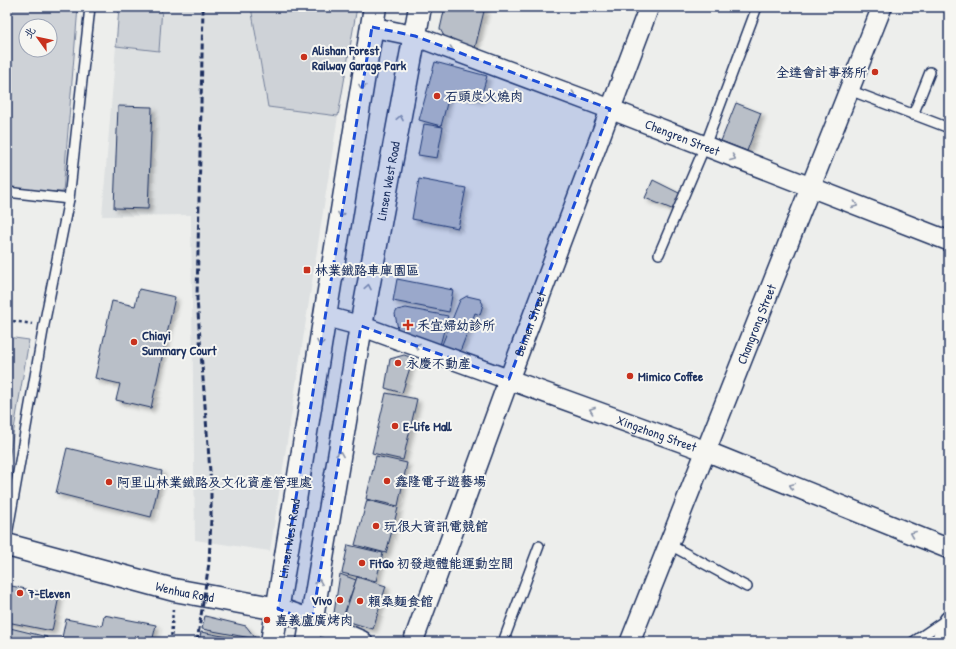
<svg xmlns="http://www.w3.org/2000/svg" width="956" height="649" viewBox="0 0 956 649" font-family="'Patrick Hand','LXGW WenKai TC',sans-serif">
  <defs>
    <filter id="shadow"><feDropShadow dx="3.5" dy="3.5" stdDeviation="2" flood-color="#0004"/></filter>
  </defs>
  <rect width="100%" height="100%" fill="#edeeec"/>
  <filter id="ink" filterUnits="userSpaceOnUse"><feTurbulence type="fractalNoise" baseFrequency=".025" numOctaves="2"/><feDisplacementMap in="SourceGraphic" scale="8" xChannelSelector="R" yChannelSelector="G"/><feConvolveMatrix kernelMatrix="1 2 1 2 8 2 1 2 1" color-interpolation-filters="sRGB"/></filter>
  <g filter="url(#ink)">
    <path fill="#dde0e1" d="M162 7H251L268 107 338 116 270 551 195 540 191 215 102 216 116 46 159 50Z"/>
    <g fill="#ced2d7" stroke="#74809a" fill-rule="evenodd">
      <path d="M7 7H78L63 192 7 191ZM26 26H50V50H26Z"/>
      <path d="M119 7H162L159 51 116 46Z"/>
      <path d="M251 7H357L338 116 268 107Z"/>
      <path d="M7 337 29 340 7 471Z"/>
    </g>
    <g fill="#b9bfc8" stroke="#1b2f5e" filter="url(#shadow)">
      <path d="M445 7H485L474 52 448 43 440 29Z"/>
      <path d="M435 62 487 76 480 100 450 92 441 126 419 120Z"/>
      <path d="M736 103 761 113 747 151 721 141Z"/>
      <path d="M118 106 152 107 148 209 114 208Z"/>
      <path d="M424 124 443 127 437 158 418 155Z"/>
      <path d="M419 179 466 188 458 228 412 219Z"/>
      <path d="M653 180 681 194 674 210 645 198Z"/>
      <path d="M397 279 453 290 449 312 393 301Z"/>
      <path d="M139 289 175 297 151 408 116 400 120 384 95 378 112 301 135 306Z"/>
      <path d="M467 296 480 299 483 304 480 315 475 313 459 354 441 347 460 300Z"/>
      <path d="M406 308 448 316 440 345 398 329 395 314 397 310Z"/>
      <path d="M404 355 413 358 402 393 385 388 390 359Z"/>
      <path d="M386 393 417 399 403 460 372 453Z"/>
      <path d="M67 448 162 471 151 517 56 493Z"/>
      <path d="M376 456 407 463 398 506 366 499Z"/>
      <path d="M367 500 398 508 386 553 355 545Z"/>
      <path d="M348 545 383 553 376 581 342 573Z"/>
      <path d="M340 574 356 580 343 617 334 613Z"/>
      <path d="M357 577 386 586 373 629 343 620Z"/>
      <path d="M7 585 59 596 52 631 7 622Z"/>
      <path d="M104 615 156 625 152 642H61L66 619 102 626Z"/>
      <path d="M205 616 246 626 256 639 202 629Z"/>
      <path d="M10 628 47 637 46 642H7Z"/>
      <path d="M201 632 228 637 257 642H199Z"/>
    </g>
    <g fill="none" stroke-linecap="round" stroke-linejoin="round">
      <defs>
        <g id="lane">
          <path d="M849 90 949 128"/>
          <path d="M913 115 930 72"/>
          <path d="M7 192 69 199"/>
          <path d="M659 254 705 146 757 7"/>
          <path d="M7 535 44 325 69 199 90 7"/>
          <path d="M670 545 747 587"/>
          <path d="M503 642 539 546"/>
          <path d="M913 642 947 619"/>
        </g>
        <g id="street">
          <path id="s1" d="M372 27 415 36 610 109 949 241"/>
          <path id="s2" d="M324 316 361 326 706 451 949 549"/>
          <path id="s3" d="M413 642 509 379 649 7"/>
          <path id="s4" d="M630 642 882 7"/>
          <path d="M941 642 949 621"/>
        </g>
        <g id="secondary">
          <path id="s5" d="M7 545 174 590 278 609 312 621 361 642"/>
          <path id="s6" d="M272 642 375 7"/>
          <path id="s7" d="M308 642 361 326 420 7"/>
        </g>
      </defs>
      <use href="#lane" stroke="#1b2f5e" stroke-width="12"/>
      <use href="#street" stroke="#1b2f5e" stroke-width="22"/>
      <use href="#secondary" stroke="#1b2f5e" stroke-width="25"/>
      <g stroke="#1b2f5e" stroke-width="2.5" stroke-dasharray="3 3" stroke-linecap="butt">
        <path d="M7 320 32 324"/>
        <path d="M171 642 173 609"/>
      </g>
      <use href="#lane" stroke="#f6f6f2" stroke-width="9"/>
      <use href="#street" stroke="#f6f6f2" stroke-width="19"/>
      <use href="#secondary" stroke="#f6f6f2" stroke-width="22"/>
      <path stroke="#1b2f5e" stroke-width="3" stroke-dasharray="6 3" stroke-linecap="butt" d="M197 642 209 563 211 519V485L197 299 203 7"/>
    </g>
    <defs><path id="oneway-chevron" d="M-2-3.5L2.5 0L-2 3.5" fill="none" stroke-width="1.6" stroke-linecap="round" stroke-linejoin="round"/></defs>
    <g stroke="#8892a8">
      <use href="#oneway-chevron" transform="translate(451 50) rotate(20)"/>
      <use href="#oneway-chevron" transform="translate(362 87) rotate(99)"/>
      <use href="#oneway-chevron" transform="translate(573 95) rotate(20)"/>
      <use href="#oneway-chevron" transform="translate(400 118) rotate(-79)"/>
      <use href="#oneway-chevron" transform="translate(733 158) rotate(22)"/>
      <use href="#oneway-chevron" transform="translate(855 205) rotate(21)"/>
      <use href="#oneway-chevron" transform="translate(341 215) rotate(99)"/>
      <use href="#oneway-chevron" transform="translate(368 287) rotate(-79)"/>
      <use href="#oneway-chevron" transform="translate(320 343) rotate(99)"/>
      <use href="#oneway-chevron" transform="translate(417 346) rotate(-160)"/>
      <use href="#oneway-chevron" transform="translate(592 410) rotate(-160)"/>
      <use href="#oneway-chevron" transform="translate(340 454) rotate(-81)"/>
      <use href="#oneway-chevron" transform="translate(792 486) rotate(-158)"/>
      <use href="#oneway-chevron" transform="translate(913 534) rotate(-158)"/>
      <use href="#oneway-chevron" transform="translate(319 582) rotate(-81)"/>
    </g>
  </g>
  <path fill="#1d4ed8" fill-opacity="0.2" stroke="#1d4ed8" stroke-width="3" stroke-dasharray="8 5" stroke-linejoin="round" d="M372 27 415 36 610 109 509 379 361 326 312 621 278 609Z"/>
  <g fill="#c8321e" stroke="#f6f6f2" stroke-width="1.5">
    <circle cx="304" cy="57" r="4"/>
    <circle cx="875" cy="72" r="4"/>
    <circle cx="437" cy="96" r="4"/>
    <rect x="303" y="266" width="8" height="8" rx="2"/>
    <path d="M406 319h4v4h4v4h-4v4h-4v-4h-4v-4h4z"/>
    <circle cx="134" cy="342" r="4"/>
    <circle cx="398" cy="363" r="4"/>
    <circle cx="630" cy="376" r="4"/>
    <circle cx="395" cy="426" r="4"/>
    <circle cx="387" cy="481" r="4"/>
    <circle cx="109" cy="482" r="4"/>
    <circle cx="376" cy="526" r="4"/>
    <circle cx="362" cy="563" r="4"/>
    <circle cx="20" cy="593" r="4"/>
    <circle cx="340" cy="600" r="4"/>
    <circle cx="360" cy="601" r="4"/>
    <circle cx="267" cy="620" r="4"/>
  </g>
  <g text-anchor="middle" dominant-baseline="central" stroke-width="4" stroke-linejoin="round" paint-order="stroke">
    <g font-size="13" font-weight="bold" fill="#1b2f5e" stroke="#f6f6f2" text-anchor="start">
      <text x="312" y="50">Alishan Forest<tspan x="312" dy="15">Railway Garage Park</tspan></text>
      <text x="867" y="72" text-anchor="end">全達會計事務所</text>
      <text x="445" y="96">石頭炭火燒肉</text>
      <text x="315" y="270">林業鐵路車庫園區</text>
      <text x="417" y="325">禾宜婦幼診所</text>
      <text x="142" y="335">Chiayi<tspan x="142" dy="15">Summary Court</tspan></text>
      <text x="406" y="363">永慶不動產</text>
      <text x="638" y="376">Mimico Coffee</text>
      <text x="403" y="426">E-life Mall</text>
      <text x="395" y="481">鑫隆電子遊藝場</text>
      <text x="117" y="482">阿里山林業鐵路及文化資產管理處</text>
      <text x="384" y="526">玩很大資訊電競館</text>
      <text x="370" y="563">FitGo 初發趣體能運動空間</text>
      <text x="28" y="593">7-Eleven</text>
      <text x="332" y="600" text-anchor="end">Vivo</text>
      <text x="368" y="601">賴桑麵食館</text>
      <text x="275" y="620">嘉義盧廣烤肉</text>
    </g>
    <g font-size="13" fill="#1b2f5e" stroke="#f6f6f2">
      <text stroke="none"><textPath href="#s1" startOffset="330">Chengren Street</textPath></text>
      <text stroke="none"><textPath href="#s7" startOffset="468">Linsen West Road</textPath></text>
      <text stroke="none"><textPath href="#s3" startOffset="339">Beimen Street</textPath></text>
      <text stroke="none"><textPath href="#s4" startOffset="342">Changrong Street</textPath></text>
      <text stroke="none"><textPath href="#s2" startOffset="353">Xingzhong Street</textPath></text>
      <text stroke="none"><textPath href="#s6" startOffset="105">Linsen West Road</textPath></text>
      <text stroke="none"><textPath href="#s5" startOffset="184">Wenhua Road</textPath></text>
    </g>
  </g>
  <rect width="956" height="649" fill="none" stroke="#f6f6f2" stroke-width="24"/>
  <rect x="12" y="12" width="932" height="625" fill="none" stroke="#1b2f5e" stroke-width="1.5" filter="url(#ink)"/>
  <g transform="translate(38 38) rotate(303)"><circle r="19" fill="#f6f6f2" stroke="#9ea6b7"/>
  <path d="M0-3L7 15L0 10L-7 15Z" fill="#c8321e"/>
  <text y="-6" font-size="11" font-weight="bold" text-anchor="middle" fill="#1b2f5e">北</text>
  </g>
</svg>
